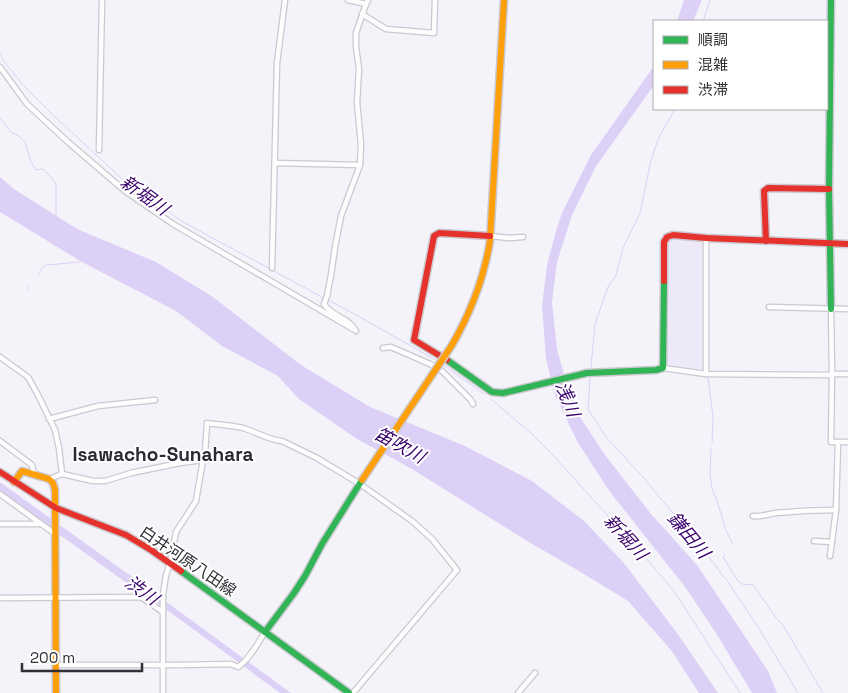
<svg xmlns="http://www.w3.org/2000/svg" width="848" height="693" viewBox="0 0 848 693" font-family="'Space Grotesk','Noto Sans JP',sans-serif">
  <rect width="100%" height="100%" fill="#f4f3fa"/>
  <path fill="#ede9f9" d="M671 238 704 241 703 370 667 367V243Z"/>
  <g fill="#dcd0f7">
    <path d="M684 0H702L693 21H677Z"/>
    <path d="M654 66V85L596 166 572 215 557 262 552 302 557 349 568 389 582 420 605 455 651 514 697 565 768 671 777 693H752L716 633 686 588 610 492 577 441 555 395 546 359 542 306 547 265 556 231 562 213 591 155Z"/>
    <path d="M0 177 14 189 77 229 156 262 213 297 301 365 370 407 465 446 532 481 584 521 623 562 677 633 718 693H699L671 650 628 601 579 571 527 541 412 469 357 439 299 399 278 376 222 346 176 311 82 262 0 212Z"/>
    <path d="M127 573 291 693H280L129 582Z"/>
  </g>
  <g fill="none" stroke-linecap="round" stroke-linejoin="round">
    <g stroke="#dcd0f7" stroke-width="1">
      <path d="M703 21 710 0"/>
      <path d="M0 53 3 60 23 85 54 116 122 179 183 222 322 297"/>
      <path d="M0 118 12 133 19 136 25 142 31 162 36 170 43 169 53 179 56 185V215"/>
      <path d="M708 255V241"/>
      <path d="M38 275 42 268 47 265 80 262"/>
      <path d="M28 289 29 287"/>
      <path d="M328 300 360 317 439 362"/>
      <path d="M442 364 484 394"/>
      <path d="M591 367 595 324 608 287 616 275 623 248 640 213 651 160 659 137 675 109"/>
      <path d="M708 377 713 417 712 442"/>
      <path d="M590 379 588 409 606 437 642 476 698 543 730 585 755 622 798 693"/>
      <path d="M491 399 533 435 551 453 637 548 674 591 740 693"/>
      <path d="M711 448 710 474 712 488 718 504 727 533 733 544"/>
      <path d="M725 554 723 557 738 581 742 584 753 585 776 618 783 625 823 693"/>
    </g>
    <path stroke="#dcd0f7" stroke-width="8" d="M0 487 135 584"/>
    <defs>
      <g id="street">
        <path d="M348 0 366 4"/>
        <path d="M362 14 386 29 434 33 435 0"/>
        <path d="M0 67 27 104 68 142 125 191 173 224 353 329"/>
        <path d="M99 150 102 0"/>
        <path d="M275 163 360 165"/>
        <path d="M490 236 509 238 523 237"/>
        <path d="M706 238V374"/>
        <path d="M272 268 277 63 285 0"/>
        <path d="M769 307 848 309"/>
        <path d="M831 309 832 374 831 442H848"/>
        <path d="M356 331C349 317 332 317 324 304L327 296 331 275 335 247 341 216 360 165 361 145 357 102 359 69 356 47V33L366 4 368 0"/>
        <path d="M383 348 391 347 430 364 442 371 470 399 473 404"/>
        <path d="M0 357 28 377 39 397 55 430 59 448 62 474"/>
        <path d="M663 368 706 374 829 375 832 374H848"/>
        <path d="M49 419 98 406 155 400"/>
        <path d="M0 441 32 465 34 474"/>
        <path d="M49 479 62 474 93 481H105L131 473 180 463 203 460"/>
        <path d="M0 494 55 534"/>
        <path d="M753 516C762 517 768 514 776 513 796 511 816 510 836 510"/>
        <path d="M0 524H39"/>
        <path d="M814 541 832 542"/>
        <path d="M830 556 836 510 838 442"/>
        <path d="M0 598 141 597 163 612"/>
        <path d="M56 665H180L231 664 238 667C249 660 258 643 265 632"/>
        <path d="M163 693V595L166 575 170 563 176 532 196 501 203 460 205 453 207 423C219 425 231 425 243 428 256 432 269 440 282 441L317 458 360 484 412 521 432 539 457 570 353 693"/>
        <path d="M518 693 535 673"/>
      </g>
      <g id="fast">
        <path d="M831 0 829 189 831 309"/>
        <path d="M447 360 492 392 503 393 587 373 656 370 663 368 664 281"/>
        <path d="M181 571 349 693"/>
        <path d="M265 632 294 593 305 576 322 544 362 480"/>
      </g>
      <g id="slow">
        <path d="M452 345C471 312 484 278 490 241L504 0"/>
        <path d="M14 482 22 471 49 479 53 483 55 490 56 693"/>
      </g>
      <g id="jam">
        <path d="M766 241 764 191 768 188 829 189"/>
        <path d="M664 281V242L667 237 673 235 706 238 848 244"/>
        <path d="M447 360 414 340 434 236 439 233 490 236"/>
        <path d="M0 472 56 508 126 535 151 550 181 571"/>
      </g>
    </defs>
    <use href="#street" stroke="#cbc9cf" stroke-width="7"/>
    <use href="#fast" stroke="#cbc9cf" stroke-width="9"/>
    <use href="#slow" stroke="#cbc9cf" stroke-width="9"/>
    <use href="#jam" stroke="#cbc9cf" stroke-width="9"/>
    <use href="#street" stroke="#fdfdfe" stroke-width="4.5"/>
    <use href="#fast" stroke="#30b455" stroke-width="6"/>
    <use href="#slow" stroke="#ff9f0a" stroke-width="6"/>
    <use href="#jam" stroke="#e5322d" stroke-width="6"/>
    <defs>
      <path id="slow-bridge" d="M362 480 452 345"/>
    </defs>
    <use href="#slow-bridge" stroke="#cbc9cf" stroke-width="9" stroke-linecap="butt"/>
    <use href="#slow-bridge" stroke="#ff9f0a" stroke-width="6"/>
  </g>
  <g text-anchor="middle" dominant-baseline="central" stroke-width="4" stroke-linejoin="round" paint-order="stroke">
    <g font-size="16" fill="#312f35" stroke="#fff">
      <text transform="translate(188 561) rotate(34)">白井河原八田線</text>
    </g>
    <g font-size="18" font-style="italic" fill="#39026c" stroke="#fff">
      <text transform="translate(145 195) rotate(36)">新堀川</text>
      <text transform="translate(568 399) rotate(69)">浅川</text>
      <text transform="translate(400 445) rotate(29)">笛吹川</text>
      <text transform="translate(689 535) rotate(50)">鎌田川</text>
      <text transform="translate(626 537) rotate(48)">新堀川</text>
      <text transform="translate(142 590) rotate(36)">渋川</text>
    </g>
    <g font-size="19" font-weight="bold" fill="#2c2834" stroke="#fff">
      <text x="163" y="454">Isawacho-Sunahara</text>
    </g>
  </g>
  <rect x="653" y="20" width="175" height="90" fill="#ffffff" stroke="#adacae"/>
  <rect x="663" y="36" width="25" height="8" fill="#30b455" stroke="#adacae"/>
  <text x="698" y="45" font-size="15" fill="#312f35">順調</text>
  <rect x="663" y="61" width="25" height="8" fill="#ff9f0a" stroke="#adacae"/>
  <text x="698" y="70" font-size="15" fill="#312f35">混雑</text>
  <rect x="663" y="86" width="25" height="8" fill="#e5322d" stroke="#adacae"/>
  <text x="698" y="95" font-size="15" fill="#312f35">渋滞</text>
  <path d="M22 663v8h120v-8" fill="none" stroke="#312f35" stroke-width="2.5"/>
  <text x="30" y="663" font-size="15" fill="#312f35" stroke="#ffffff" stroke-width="4" paint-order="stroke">200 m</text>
</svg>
